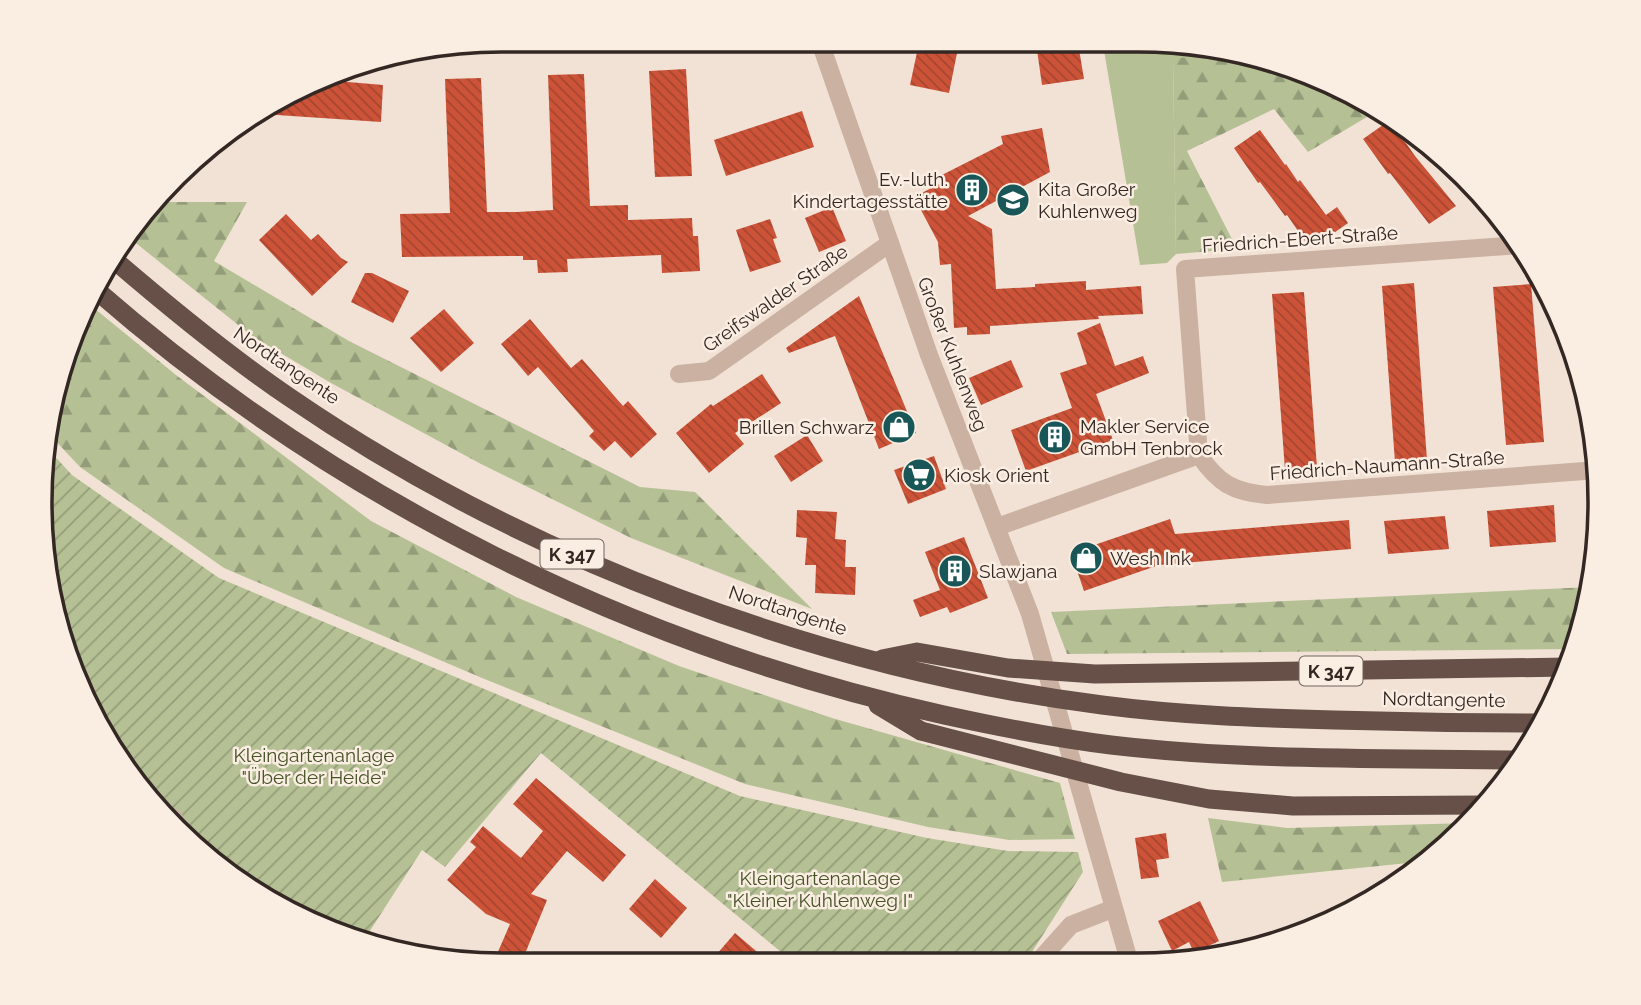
<svg xmlns="http://www.w3.org/2000/svg" width="1641" height="1005" viewBox="0 0 1641 1005" font-family="Raleway,sans-serif">
  <defs>
    <pattern id="forest-firs" width="22" height="20" patternUnits="userSpaceOnUse" patternTransform="scale(1.75)"><rect width="22" height="20" fill="#b5c195"/><path d="M5 1l3.5 6h-7zM16 11l3.5 6h-7z" fill="#949d79"/></pattern>
    <pattern id="garden-furrows" width="10" height="10" patternUnits="userSpaceOnUse" patternTransform="scale(1.75)"><rect width="10" height="10" fill="#b5c195"/><path d="M-1 1l2-2M0 10L10 0M9 11l2-2" fill="none" stroke="#949d79"/></pattern>
    <pattern id="building-back-hatch" width="6" height="6" patternUnits="userSpaceOnUse" patternTransform="scale(1.75)"><rect width="6" height="6" fill="#cc5338"/><path d="M-1 5l2 2M0 0l6 6M5-1l2 2" fill="none" stroke="#a6452f"/></pattern>
  </defs>
  <rect width="100%" height="100%" fill="#f2e2d5"/>
  <g fill="url(#forest-firs)">
    <path d="M1244 56 1315 75 1377 111 1308 152 1274 109 1187 151 1237 249 1176 254 1173 57Z"/>
    <path d="M159 202H247L214 261 349 341 640 487 695 492 812 609 631 538 481 464 331 383 252 336 127 236Z"/>
    <path d="M89 304 176 375 371 521 516 597 679 666 832 718 1060 783 1075 839 1009 840 928 827 745 784 482 678 224 568 80 467 51 436 65 354Z"/>
    <path d="M1591 587 1585 622 1575 649 1067 654 1051 612Z"/>
    <path d="M1208 818 1287 828 1469 823 1443 850 1428 861 1222 882Z"/>
  </g>
  <path fill="#b5c195" d="M1103 44H1198L1244 56 1173 58 1176 254 1167 263 1140 265Z"/>
  <path fill="url(#garden-furrows)" d="M49 450 72 475 219 578 740 796 927 838 1008 851 1078 852 1083 872 1025 963 793 962 541 753 445 867 422 850 364 940 326 930 221 869 118 760 65 651 40 502Z"/>
  <g fill="url(#building-back-hatch)">
    <path d="M919 43H959L949 93 910 85Z"/>
    <path d="M1036 43H1078L1084 79 1042 85Z"/>
    <path d="M686 69 692 176 655 177 649 71Z"/>
    <path d="M584 74 590 206 628 205V220L692 218 693 236H698L700 271 662 273 661 255 567 259 568 272 538 273 537 260H523V256L402 257 400 214 450 213 445 79 481 78 487 212H517L553 210 548 75Z"/>
    <path d="M325 80 383 85 381 122 262 114Z"/>
    <path d="M802 111 814 147 726 176 714 140Z"/>
    <path d="M1390 120 1415 156 1456 206 1429 224 1390 173 1388 174 1363 139Z"/>
    <path d="M1042 128 1050 172 968 216 992 229 996 289 1035 287V284L1086 281V290L1141 286 1143 314 1098 316 1099 319 990 326V334L967 335V327L954 328 951 264 940 265 938 242 914 197 941 183 938 177 1003 144 1001 136Z"/>
    <path d="M1260 130 1285 165 1286 164 1298 182 1300 180 1326 215 1337 207 1348 223 1321 242 1315 233 1305 241 1287 215 1285 216 1260 182 1258 183 1234 148Z"/>
    <path d="M832 207 846 241 819 252 805 218Z"/>
    <path d="M286 214 311 240 318 234 341 258 348 262 312 296 259 240Z"/>
    <path d="M770 219 777 238 773 239 781 262 750 272 736 230Z"/>
    <path d="M365 273H372L409 291 393 323 351 302Z"/>
    <path d="M1414 283 1427 460 1395 462 1382 286Z"/>
    <path d="M1531 284 1544 442 1506 445 1493 287Z"/>
    <path d="M1304 292 1317 468 1285 470 1272 294Z"/>
    <path d="M859 296 916 433 879 449 835 336 789 353 786 348Z"/>
    <path d="M444 309 474 343 441 372 410 338Z"/>
    <path d="M530 319 571 368 582 359 623 406 628 401 657 434 631 458 615 441 604 451 589 436 594 431 538 367 528 376 501 344Z"/>
    <path d="M1100 323 1115 366 1143 356 1149 373 1096 394 1113 440 1026 471 1011 430 1072 408 1060 373 1087 364 1077 333Z"/>
    <path d="M1011 360 1023 387 981 405 969 378Z"/>
    <path d="M762 374 781 403 735 433 744 444 709 473 676 433 711 404 713 406Z"/>
    <path d="M807 435 823 461 791 482 774 456Z"/>
    <path d="M934 456 946 489 908 504 894 470Z"/>
    <path d="M1554 505 1556 542 1490 547 1487 511Z"/>
    <path d="M797 510 837 512 835 539 846 540 845 567H856L855 595 815 593 816 565H805L807 538 796 537Z"/>
    <path d="M1445 516 1449 549 1388 554 1384 521Z"/>
    <path d="M1170 519 1175 534 1349 520 1351 549 1159 565 1084 591 1071 553Z"/>
    <path d="M964 537 988 598 950 613 947 607 920 617 913 600 940 590 925 552Z"/>
    <path d="M536 778 626 855 603 882 567 851 531 894 547 900 522 961H494L510 924 486 914 447 880 476 847 470 842 483 826 521 858 543 831 513 804Z"/>
    <path d="M1166 833 1169 858 1156 860 1159 877 1141 879 1135 838Z"/>
    <path d="M655 879 687 908 661 938 629 909Z"/>
    <path d="M1200 901 1219 941 1194 953 1189 942 1172 951 1158 921Z"/>
    <path d="M735 933 769 962H710Z"/>
  </g>
  <g fill="none" stroke-linecap="round" stroke-linejoin="round">
    <g stroke="#cab1a1" stroke-width="18">
      <path d="M820 42 929 355 1030 614 1130 964"/>
      <path d="M487 43 556 41"/>
      <path d="M679 374 709 371 890 243"/>
      <path d="M1199 455 1185 269 1520 245"/>
      <path d="M997 527 1199 455C1218 483 1233 492 1267 495L1598 470"/>
      <path d="M174 819V818"/>
      <path d="M1037 963 1071 925 1112 909"/>
    </g>
    <g stroke="#665048" stroke-width="19">
      <path d="M112 258C169 307 227 355 289 397 524 558 819 669 1102 705 1179 715 1256 718 1334 720 1404 722 1473 723 1543 723"/>
      <path d="M96 290C337 500 632 646 944 715 999 727 1054 738 1111 745 1246 761 1384 758 1520 760"/>
      <path d="M882 659 917 652 1008 668 1095 674 1568 667"/>
      <path d="M878 705 921 731 1121 782 1209 799 1293 806 1485 805"/>
    </g>
  </g>
  <defs>
    <symbol id="building-disc" viewBox="-11 -11 22 22"><circle r="9.5" fill="#185657" stroke="#faede1"/><path d="M-4-6H4V6H1V3H-1V6H-4ZM-2.5-4.3h1.7v1.8h-1.7ZM.8-4.3h1.7v1.8H.8ZM-2.5-1h1.7V.8h-1.7ZM.8-1h1.7V.8H.8Z" fill="#fff"/></symbol>
    <symbol id="school-disc" viewBox="-11 -11 22 22"><circle r="9.5" fill="#185657" stroke="#faede1"/><path d="M0-5L7-2L0 1L-7-2ZM-4 1L0 2.5L4 1V4Q0 6-4 4Z" fill="#fff"/></symbol>
    <symbol id="shop-disc" viewBox="-11 -11 22 22"><circle r="9.5" fill="#185657" stroke="#faede1"/><path d="M-5-2.5h2.3a2.7 3.5 0 0 1 5.4 0H5L5.5 6h-11ZM-1.5-2.5h3a1.5 2.3 0 0 0-3 0Z" fill="#fff"/></symbol>
    <symbol id="supermarket-disc" viewBox="-11 -11 22 22"><circle r="9.5" fill="#185657" stroke="#faede1"/><path d="M-6-5.5h2.5l.6 2H6L4.5 2H-2.5L-4.4-4H-6ZM-1.5 3.2a1.3 1.3 0 1 0 .1 0ZM3 3.2a1.3 1.3 0 1 0 .1 0Z" fill="#fff"/></symbol>
  </defs>
  <g fill-rule="evenodd">
    <use href="#building-disc" x="953" y="171" width="38" height="38"/>
    <use href="#school-disc" x="994" y="181" width="38" height="38"/>
    <use href="#shop-disc" x="880" y="408" width="38" height="38"/>
    <use href="#building-disc" x="1036" y="418" width="38" height="38"/>
    <use href="#supermarket-disc" x="900" y="456" width="38" height="38"/>
    <use href="#shop-disc" x="1067" y="539" width="38" height="38"/>
    <use href="#building-disc" x="936" y="552" width="38" height="38"/>
  </g>
  <g text-anchor="middle" dominant-baseline="central" stroke-width="5" stroke-linejoin="round" paint-order="stroke">
    <g fill="#faede1" stroke="#6f635d" stroke-width="2">
      <rect x="540.5" y="539.5" width="63" height="29" rx="5"/>
      <rect x="1299.5" y="656.5" width="63" height="29" rx="5"/>
    </g>
    <g font-size="18" font-weight="bold" fill="#342824">
      <text x="572" y="554">K 347</text>
      <text x="1331" y="671">K 347</text>
    </g>
    <g font-size="19" fill="#342824" stroke="#faede1" text-anchor="start">
      <text x="948" y="179" text-anchor="end">Ev.-luth.<tspan x="948" dy="22">Kindertagesstätte</tspan></text>
      <text x="1038" y="189">Kita Großer<tspan x="1038" dy="22">Kuhlenweg</tspan></text>
      <text x="1080" y="426">Makler Service<tspan x="1080" dy="22">GmbH Tenbrock</tspan></text>
      <text x="874" y="427" text-anchor="end">Brillen Schwarz</text>
      <text x="944" y="475">Kiosk Orient</text>
      <text x="1110" y="558">Wesh Ink</text>
      <text x="979" y="571">Slawjana</text>
    </g>
    <g font-size="19" fill="#342824" stroke="#faede1">
      <text transform="translate(1300 239) rotate(-4)">Friedrich-Ebert-Straße</text>
      <text transform="translate(775 298) rotate(-35)">Greifswalder Straße</text>
      <text transform="translate(953 354) rotate(69)">Großer Kuhlenweg</text>
      <text transform="translate(287 365) rotate(34)">Nordtangente</text>
      <text transform="translate(1387 465) rotate(-4)">Friedrich-Naumann-Straße</text>
      <text transform="translate(788 610) rotate(18)">Nordtangente</text>
      <text transform="translate(1444 699) rotate(1)">Nordtangente</text>
    </g>
    <g font-size="19" fill="#465327" stroke="#faede1">
      <text x="314" y="755">Kleingartenanlage<tspan x="314" dy="22">"Über der Heide"</tspan></text>
      <text x="820" y="878">Kleingartenanlage<tspan x="820" dy="22">"Kleiner Kuhlenweg I"</tspan></text>
    </g>
  </g>
  <path d="M0 0H1641V1005H0ZM502 52H1138A450 450 0 0 1 1588 502V503A450 450 0 0 1 1138 953H502A450 450 0 0 1 52 503V502A450 450 0 0 1 502 52Z" fill="#faede1" fill-rule="evenodd"/>
  <path fill="none" stroke="#342824" stroke-width="3.5" d="M502 52H1138A450 450 0 0 1 1588 502V503A450 450 0 0 1 1138 953H502A450 450 0 0 1 52 503V502A450 450 0 0 1 502 52Z"/>
</svg>
